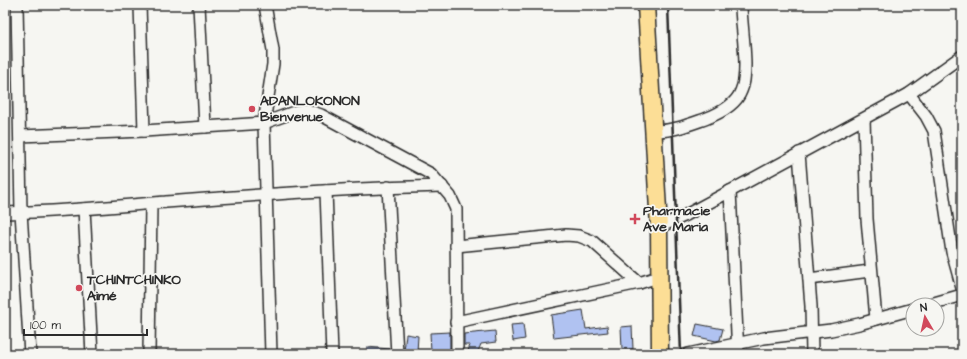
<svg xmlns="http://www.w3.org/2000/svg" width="967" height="359" viewBox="0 0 967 359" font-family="'Architects Daughter',sans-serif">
  <rect width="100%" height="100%" fill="#f6f6f2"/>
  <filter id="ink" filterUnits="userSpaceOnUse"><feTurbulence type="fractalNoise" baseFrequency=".025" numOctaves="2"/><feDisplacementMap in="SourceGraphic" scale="8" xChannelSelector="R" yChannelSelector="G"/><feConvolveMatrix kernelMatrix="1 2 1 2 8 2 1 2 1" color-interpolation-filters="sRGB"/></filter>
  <g filter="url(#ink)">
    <g fill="#b0c2f1" stroke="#2b2b2b">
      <path d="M583 310 586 329 607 326 608 332 554 338 551 315Z"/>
      <path d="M523 324 525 339 513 341 511 325Z"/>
      <path d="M697 324 723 329 720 340 716 341 694 336Z"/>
      <path d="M632 326 633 349H622L621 327Z"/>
      <path d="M495 331 496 342 481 344 477 354H467L470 345H464V334Z"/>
      <path d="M450 332V351H431L430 333Z"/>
      <path d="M406 334 418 336 417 352 404 351Z"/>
      <path d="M367 347 390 349V354H366Z"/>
    </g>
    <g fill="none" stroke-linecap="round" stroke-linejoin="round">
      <defs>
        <g id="minor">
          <path d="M17 5 21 212 30 354"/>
          <path d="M140 5 144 131"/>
          <path d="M199 5 205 127"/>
          <path d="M265 5 273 50V64L264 123 271 354"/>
          <path d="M909 94 926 116 934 131 952 252 962 288"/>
          <path d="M864 119 867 219 876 319"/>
          <path d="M655 131C673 131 688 125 705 119 718 114 736 105 741 91 750 72 741 28 741 5"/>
          <path d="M20 136 144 131 264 123 297 111 307 110 321 115 431 174 450 196 456 209 457 354"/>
          <path d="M799 153 811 306 812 354"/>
          <path d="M388 187 397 354"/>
          <path d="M326 191 332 354"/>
          <path d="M730 191 738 354"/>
          <path d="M84 209 92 354"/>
          <path d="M5 213C59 212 112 207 166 202 258 195 350 188 442 186"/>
          <path d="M659 227 686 215 909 94 962 56"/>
          <path d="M456 246 566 235 579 236 592 241 639 283"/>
          <path d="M809 279 870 271"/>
          <path d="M927 305 962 295"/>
          <path d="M456 322 639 283 661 276"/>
          <path d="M149 354 151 204"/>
          <path d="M688 354 764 338 831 330 859 324 913 309"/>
        </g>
        <path id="highway" d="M646 5 659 227 660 354"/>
      </defs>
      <use href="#minor" stroke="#2b2b2b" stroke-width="14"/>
      <use href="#highway" stroke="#2b2b2b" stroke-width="19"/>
      <use href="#minor" stroke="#f6f6f2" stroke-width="11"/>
      <use href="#highway" stroke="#fcde96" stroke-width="16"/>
      <path stroke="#2b2b2b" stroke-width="2.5" d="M668 5 681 354"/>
    </g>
  </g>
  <g fill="#d1495b" stroke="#f6f6f2" stroke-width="1.5">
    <circle cx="252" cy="109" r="4"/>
    <path d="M633 213h4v4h4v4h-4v4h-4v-4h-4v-4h4z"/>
    <circle cx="79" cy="288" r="4"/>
  </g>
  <g text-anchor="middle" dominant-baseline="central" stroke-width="3.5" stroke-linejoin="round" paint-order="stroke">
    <g font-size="14" font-weight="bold" fill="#2b2b2b" stroke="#f6f6f2" text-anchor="start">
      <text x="260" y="101">ADANLOKONON<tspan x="260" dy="16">Bienvenue</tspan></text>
      <text x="643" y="211">Pharmacie<tspan x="643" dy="16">Ave Maria</tspan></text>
      <text x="87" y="280">TCHINTCHINKO<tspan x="87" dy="16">Aimé</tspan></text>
    </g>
  </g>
  <rect width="967" height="359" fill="none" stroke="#f6f6f2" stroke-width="20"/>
  <rect x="10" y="10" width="947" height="339" fill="none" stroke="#2b2b2b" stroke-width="1.5" filter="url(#ink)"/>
  <g transform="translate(925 317) rotate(351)"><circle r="19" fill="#f6f6f2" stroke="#a5a5a2"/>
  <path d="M0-3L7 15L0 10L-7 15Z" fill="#d1495b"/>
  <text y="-6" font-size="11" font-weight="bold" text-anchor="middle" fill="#2b2b2b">N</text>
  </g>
  <path d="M24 329v6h123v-6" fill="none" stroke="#2b2b2b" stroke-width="2"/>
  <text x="30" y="329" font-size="12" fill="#2b2b2b" stroke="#f6f6f2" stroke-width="3" paint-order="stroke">100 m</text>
</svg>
